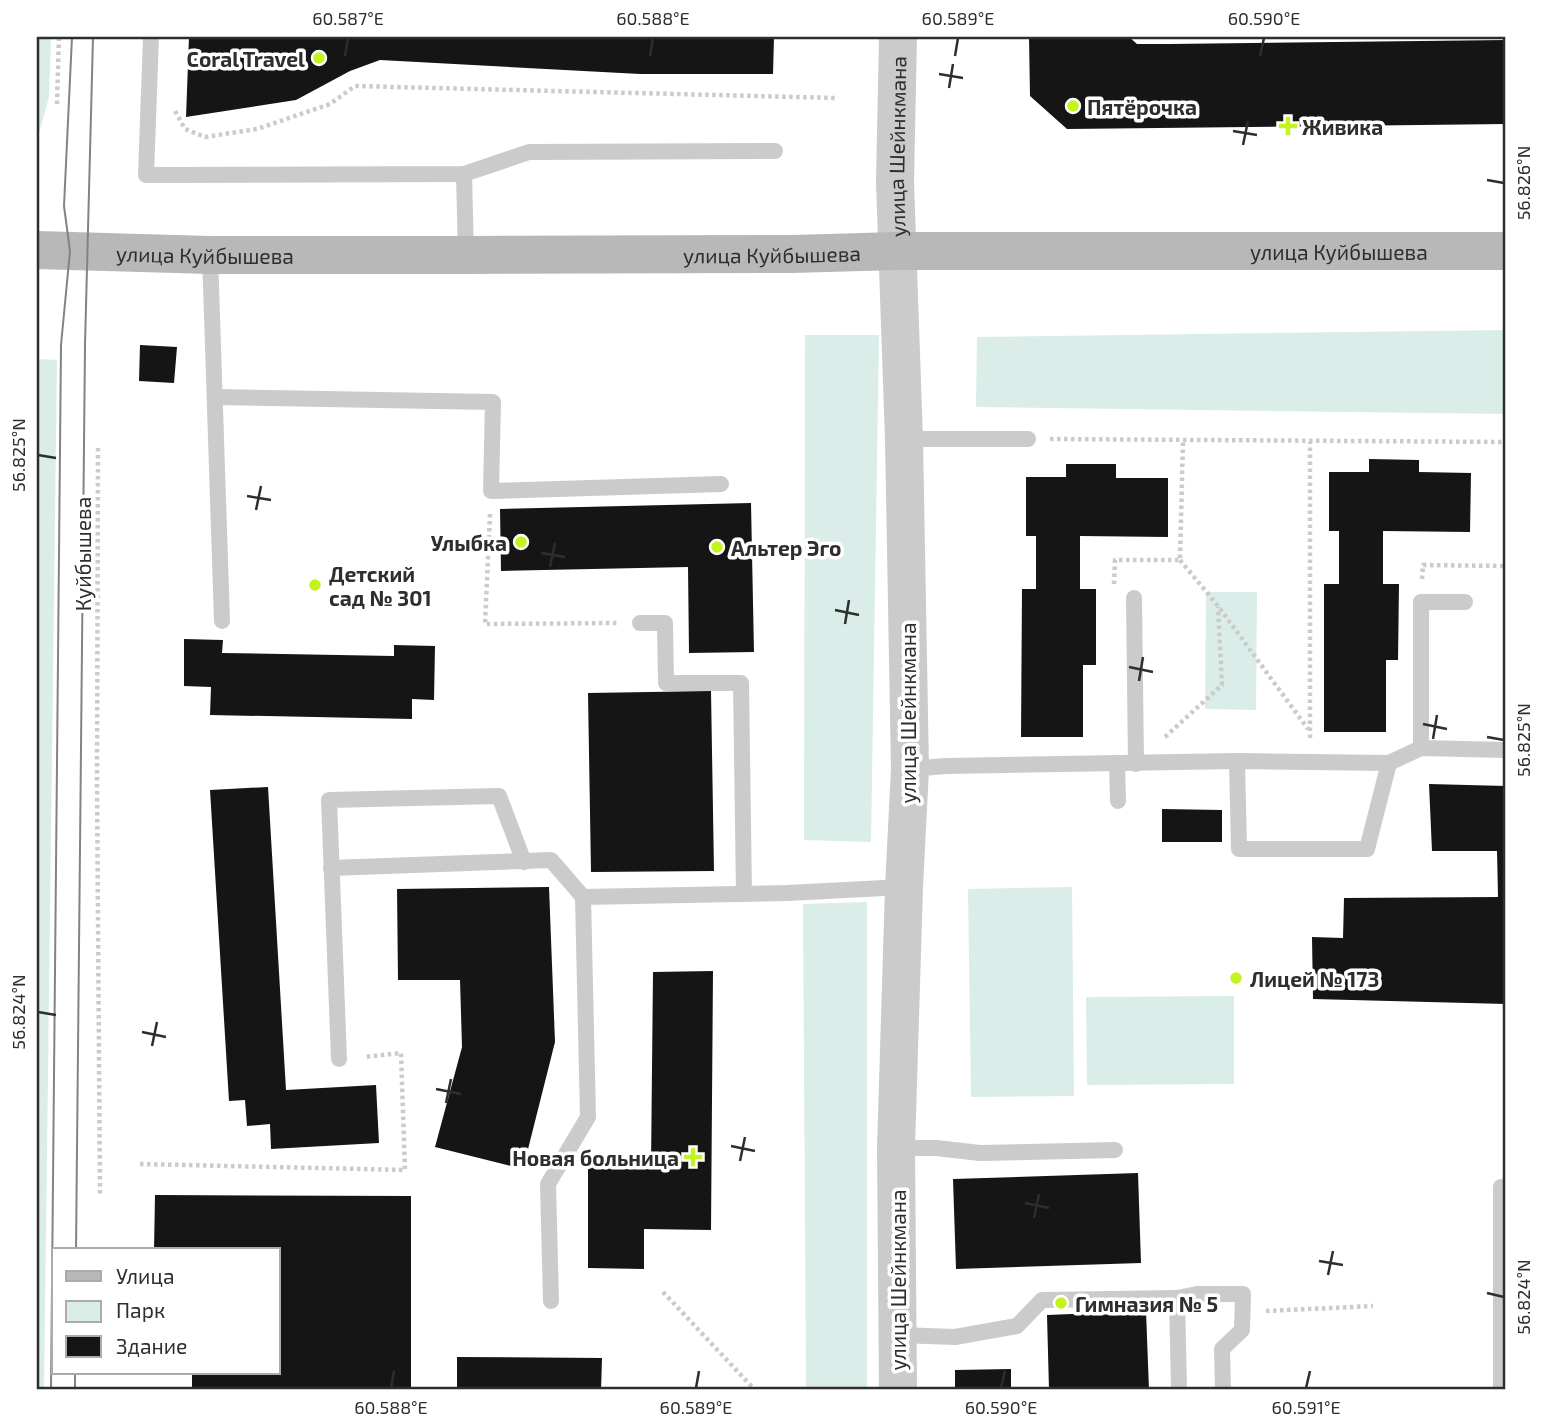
<svg xmlns="http://www.w3.org/2000/svg" width="1543" height="1427" viewBox="0 0 1543 1427" font-family="'Exo 2',sans-serif">
  <rect width="100%" height="100%" fill="#fff"/>
  <g fill="#daede8">
    <path d="M37 37H51L49 97 39 133 37 182Z"/>
    <path d="M1506 330V414L976 407 977 337Z"/>
    <path d="M805 335H879L871 842 804 840Z"/>
    <path d="M37 359 57 360 44 1390H37Z"/>
    <path d="M1206 592H1257L1256 710 1205 709Z"/>
    <path d="M1072 887 1074 1096 971 1097 968 889Z"/>
    <path d="M867 902V1390H806L803 904Z"/>
    <path d="M1234 996V1084L1087 1085 1086 997Z"/>
  </g>
  <g fill="#151515">
    <path d="M189 37H774L773 74H640L380 60 350 71 296 100 186 117Z"/>
    <path d="M1029 37H1129L1137 44H1170L1506 40V124L1067 129 1030 96Z"/>
    <path d="M140 345 177 347 174 383 139 381Z"/>
    <path d="M1369 459 1419 460V472L1471 473 1470 532 1383 531V584H1399L1398 660H1386V732H1324V584H1339V531H1329V472H1369Z"/>
    <path d="M1066 464H1116V478H1168V537L1080 536V589H1096V665H1083V737H1021L1022 589H1036V536H1026V477H1066Z"/>
    <path d="M751 503 754 652 689 653 688 567 501 571 500 509Z"/>
    <path d="M184 639 223 640 222 653 394 656V645L435 646 434 700 412 699V719L210 715 211 687 184 686Z"/>
    <path d="M711 691 714 871 591 872 588 693Z"/>
    <path d="M1429 784 1506 786V1004L1313 999 1312 937 1343 938 1344 898 1498 897 1497 851H1432Z"/>
    <path d="M268 787 286 1090 376 1085 379 1143 271 1149 270 1124 247 1126 245 1100 229 1101 210 790Z"/>
    <path d="M1162 809 1222 810V842H1162Z"/>
    <path d="M549 887 555 1042 523 1169 435 1147 462 1047 460 980H398L397 889Z"/>
    <path d="M713 971 711 1230 644 1229V1269L588 1268V1166H651L653 972Z"/>
    <path d="M1138 1173 1141 1263 956 1269 953 1179Z"/>
    <path d="M155 1195 411 1196V1390H192V1373H278V1250H154Z"/>
    <path d="M1146 1311 1149 1390H1049L1047 1315Z"/>
    <path d="M457 1357 602 1358 601 1390H457Z"/>
    <path d="M1011 1369V1390H955V1370Z"/>
  </g>
  <g fill="none" stroke-linecap="round" stroke-linejoin="round">
    <g stroke="#cbcbcb" stroke-width="4.5" stroke-dasharray="3.5 3.5" stroke-linecap="butt">
      <path d="M57 104 59 37"/>
      <path d="M175 111 185 129 205 137 257 129 330 104 355 86 836 98"/>
      <path d="M1050 439 1506 442"/>
      <path d="M98 448 97 780 100 1197"/>
      <path d="M490 514 485 624 618 623"/>
      <path d="M1180 560 1218 606 1308 729"/>
      <path d="M1422 579 1423 565 1506 566"/>
      <path d="M1114 584 1115 560H1180L1183 440"/>
      <path d="M1165 737 1222 685 1218 607"/>
      <path d="M1310 738V442"/>
      <path d="M140 1164 405 1170 401 1053 364 1057"/>
      <path d="M663 1292 755 1390"/>
      <path d="M1266 1311 1373 1306"/>
    </g>
    <g stroke="#cbcbcb" stroke-width="16">
      <path d="M151 37 146 175 464 174 529 152 775 151"/>
      <path d="M464 174 466 255"/>
      <path d="M210 255 222 621"/>
      <path d="M215 397 493 402 491 491 721 484"/>
      <path d="M904 439H1028"/>
      <path d="M1134 598 1136 764"/>
      <path d="M640 623H665L666 683H741L744 894"/>
      <path d="M1421 748V602H1465"/>
      <path d="M1237 761 1239 849H1367L1389 763"/>
      <path d="M1117 764 1118 801"/>
      <path d="M910 769 946 766 1237 761 1389 763 1421 748 1506 750"/>
      <path d="M331 868 551 860 583 897 787 893 904 887"/>
      <path d="M339 1059 329 800 499 796 524 862"/>
      <path d="M896 1148H936L980 1153 1115 1150"/>
      <path d="M1501 1187V1390"/>
      <path d="M1177 1298 1197 1294H1243L1242 1330 1222 1349 1223 1390"/>
      <path d="M551 1301 548 1184 588 1117 583 897"/>
      <path d="M899 1335 955 1337 1017 1326 1042 1300 1177 1298 1179 1390"/>
    </g>
    <path stroke="#cbcbcb" stroke-width="38" id="s1" d="M898 1390 896 1148 904 887 910 769 904 439 895 182 898 37"/>
    <path stroke="#b8b8b8" stroke-width="38" id="s2" d="M37 250 210 255H466L791 254 897 251H1506"/>
    <g stroke="#838383" stroke-width="2">
      <path d="M76 1250 85 345 93 37"/>
      <path d="M51 1390 61 345 70 251 64 206 72 37"/>
      <path d="M75 1390V1373"/>
    </g>
  </g>
  <path fill="none" stroke="#2e2e2e" stroke-width="2.5" d="M345 56 348 38M650 56 653 38M955 56 958 38M1260 56 1264 38M939 74 963 78M949 88 953 64M1233 131 1257 135M1243 145 1248 121M1487 180 1504 183M38 455 56 458M247 496 271 500M256 510 261 486M541 553 565 557M550 567 555 543M835 610 859 615M845 624 849 600M1129 667 1153 672M1139 681 1143 657M1423 724 1447 729M1487 737 1504 740M1433 739 1437 715M38 1012 56 1015M142 1032 166 1037M152 1046 157 1022M436 1089 461 1094M446 1103 451 1079M731 1146 755 1151M740 1161 745 1137M1025 1203 1049 1208M1034 1218 1039 1194M1319 1261 1343 1265M1328 1275 1333 1251M1487 1293 1504 1297M391 1388 394 1371M696 1388 699 1371M1001 1388 1005 1371M1306 1388 1310 1371"/>
  <g fill="#c4f420" stroke="#fff" stroke-width="2.5">
    <circle cx="319" cy="58" r="7"/>
    <circle cx="1073" cy="106" r="7"/>
    <path d="M1284.5 115.5h7v7h7v7h-7v7h-7v-7h-7v-7h7z"/>
    <circle cx="521" cy="542" r="7"/>
    <circle cx="717" cy="547" r="7"/>
    <circle cx="315" cy="585" r="7"/>
    <circle cx="1236" cy="978" r="7"/>
    <path d="M689.5 1146.5h7v7h7v7h-7v7h-7v-7h-7v-7h7z"/>
    <circle cx="1061" cy="1303" r="7"/>
  </g>
  <g text-anchor="middle" dominant-baseline="central" stroke-width="7" stroke-linejoin="round" paint-order="stroke">
    <g font-size="21" font-weight="bold" fill="#2e2e2e" stroke="#fff" text-anchor="start">
      <text x="305" y="58" text-anchor="end">Coral Travel</text>
      <text x="1087" y="106">Пятёрочка</text>
      <text x="1302" y="126">Живика</text>
      <text x="507" y="542" text-anchor="end">Улыбка</text>
      <text x="731" y="547">Альтер Эго</text>
      <text x="329" y="573">Детский<tspan x="329" dy="24">сад № 301</tspan></text>
      <text x="1250" y="978">Лицей № 173</text>
      <text x="679" y="1157" text-anchor="end">Новая больница</text>
      <text x="1075" y="1303">Гимназия № 5</text>
    </g>
    <g font-size="21" fill="#2e2e2e" stroke="#fff">
      <text stroke="none"><textPath href="#s1" startOffset="1244">улица Шейнкмана</textPath></text>
      <text stroke="none"><textPath href="#s2" startOffset="1302">улица Куйбышева</textPath></text>
      <text stroke="none"><textPath href="#s2" startOffset="735">улица Куйбышева</textPath></text>
      <text stroke="none"><textPath href="#s2" startOffset="168">улица Куйбышева</textPath></text>
      <text transform="translate(82 554) rotate(-90)">Куйбышева</text>
      <text transform="translate(907 713) rotate(-90)">улица Шейнкмана</text>
      <text transform="translate(897 1280) rotate(-90)">улица Шейнкмана</text>
    </g>
  </g>
  <rect width="1543" height="1427" fill="none" stroke="#ffffff" stroke-width="77"/>
  <rect x="52" y="1248" width="228" height="126" fill="#ffffff" stroke="#ababab" stroke-width="2"/>
  <rect x="66" y="1271" width="35" height="10" fill="#b8b8b8" stroke="#ababab" stroke-width="2"/>
  <text x="116" y="1284" font-size="21" fill="#2e2e2e">Улица</text>
  <rect x="66" y="1301" width="35" height="21" fill="#daede8" stroke="#ababab" stroke-width="2"/>
  <text x="116" y="1318" font-size="21" fill="#2e2e2e">Парк</text>
  <rect x="66" y="1336" width="35" height="21" fill="#151515" stroke="#ababab" stroke-width="2"/>
  <text x="116" y="1354" font-size="21" fill="#2e2e2e">Здание</text>
  <rect x="38" y="38" width="1466" height="1350" fill="none" stroke="#2e2e2e" stroke-width="2.5"/>
  <g font-size="18" text-anchor="middle" fill="#2e2e2e">
    <text x="348" y="25">60.587°E</text>
    <text x="653" y="25">60.588°E</text>
    <text x="958" y="25">60.589°E</text>
    <text x="1264" y="25">60.590°E</text>
    <text transform="translate(1524 183) rotate(-90)" y="6">56.826°N</text>
    <text transform="translate(19 455) rotate(-90)" y="6">56.825°N</text>
    <text transform="translate(1524 740) rotate(-90)" y="6">56.825°N</text>
    <text transform="translate(19 1012) rotate(-90)" y="6">56.824°N</text>
    <text transform="translate(1524 1297) rotate(-90)" y="6">56.824°N</text>
    <text x="391" y="1414">60.588°E</text>
    <text x="696" y="1414">60.589°E</text>
    <text x="1001" y="1414">60.590°E</text>
    <text x="1306" y="1414">60.591°E</text>
  </g>
</svg>
